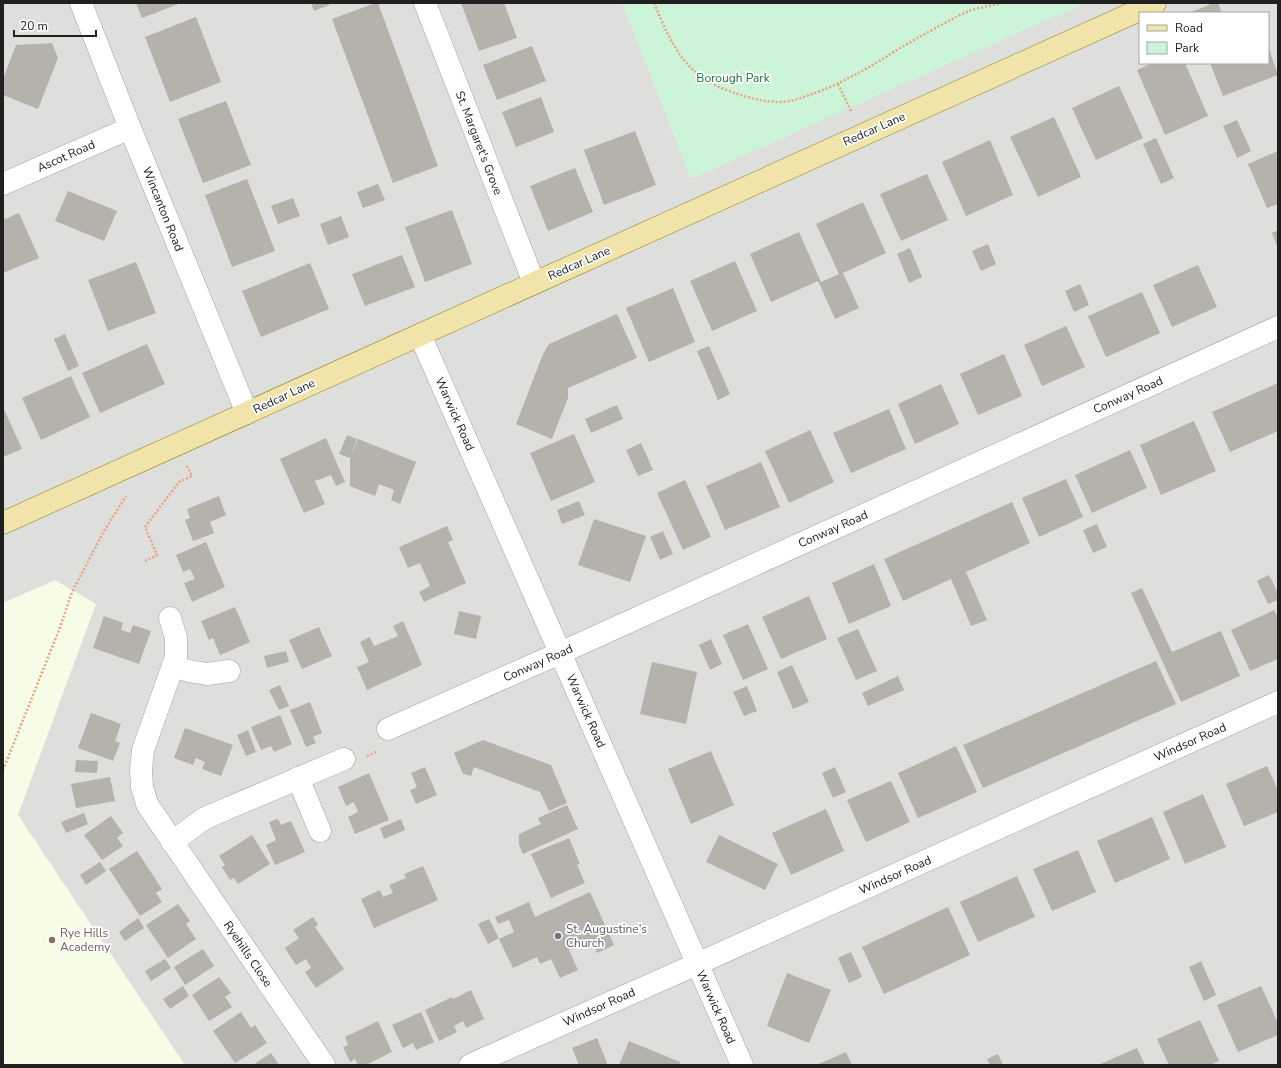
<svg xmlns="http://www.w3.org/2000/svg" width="1281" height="1068" viewBox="0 0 1281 1068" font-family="'Nunito Sans',sans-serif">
  <rect width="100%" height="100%" fill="#f0efe8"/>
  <path fill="#dededd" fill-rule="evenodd" d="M3 3H1278V1065H3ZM1140 13H1268V63H1140Z"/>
  <path fill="#f6fce5" d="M55 580 96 604 18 815 185 1065H3V603Z"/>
  <path fill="#cbf4d8" d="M622 3H1085L691 179Z"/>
  <g fill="#b5b2ab">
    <path d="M136 3H181L142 18Z"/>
    <path d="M311 3H334L314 11Z"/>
    <path d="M375 3H378L438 166 393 183 332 19Z"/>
    <path d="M461 3H504L517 38 479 51Z"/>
    <path d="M1214 3H1218L1222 13H1192L1191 12Z"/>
    <path d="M196 17 221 82 170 102 145 37Z"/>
    <path d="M52 43 58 58 38 109 3 95V79L16 45Z"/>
    <path d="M532 46 546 81 497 100 483 65Z"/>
    <path d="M1268 46 1278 75 1223 96 1210 63H1268Z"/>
    <path d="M1152 63H1185L1208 116 1165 135 1137 70Z"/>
    <path d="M1119 86 1143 138 1096 160 1072 108Z"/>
    <path d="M541 97 554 132 516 147 502 112Z"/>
    <path d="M226 101 251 165 203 183 178 119Z"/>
    <path d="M1054 117 1081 177 1038 197 1010 137Z"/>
    <path d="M1237 120 1251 151 1237 158 1223 126Z"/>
    <path d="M635 131 656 185 604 205 584 150Z"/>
    <path d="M1156 138 1174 178 1161 184 1143 144Z"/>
    <path d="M990 140 1013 195 966 216 942 162Z"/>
    <path d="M1278 151V204L1267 208 1248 164Z"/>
    <path d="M575 168 593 212 548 231 530 186Z"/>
    <path d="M927 174 948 220 901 241 880 194Z"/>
    <path d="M247 179 275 251 232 267 205 195Z"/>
    <path d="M378 184 385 200 363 208 357 192Z"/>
    <path d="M68 191 117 211 104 241 55 221Z"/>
    <path d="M293 198 300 216 278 224 271 206Z"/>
    <path d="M863 202 886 253 843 273 859 308 835 319 818 281 771 302 750 254 799 232 821 282 839 274 816 224Z"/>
    <path d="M452 210 472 264 425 282 405 227Z"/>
    <path d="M19 213 39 258 3 273V220Z"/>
    <path d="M341 216 349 237 328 245 320 224Z"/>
    <path d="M1278 230V248L1272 233Z"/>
    <path d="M988 244 996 264 981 271 972 251Z"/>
    <path d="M910 248 922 277 909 283 897 254Z"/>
    <path d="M402 255 415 287 365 306 352 274Z"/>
    <path d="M735 261 757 311 712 331 690 281Z"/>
    <path d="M136 262 156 313 108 331 88 280Z"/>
    <path d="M310 263 329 309 261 337 242 291Z"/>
    <path d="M1198 265 1217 307 1172 327 1153 285Z"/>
    <path d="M1080 284 1089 305 1074 312 1065 291Z"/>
    <path d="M673 288 695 342 649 362 626 308Z"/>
    <path d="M1142 292 1160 333 1106 357 1088 316Z"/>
    <path d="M617 314 637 358 568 388V398L552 439 516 424 543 354 549 344Z"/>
    <path d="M1066 326 1085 367 1042 386 1024 345Z"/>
    <path d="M65 334 79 366 68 371 54 339Z"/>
    <path d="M147 344 165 384 100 413 82 373Z"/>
    <path d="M709 346 730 394 718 400 697 351Z"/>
    <path d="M1004 354 1022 396 978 415 960 374Z"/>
    <path d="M71 376 90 417 41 440 22 398Z"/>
    <path d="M1278 383V431L1230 452 1212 412Z"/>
    <path d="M941 384 959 424 915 444 898 404Z"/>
    <path d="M617 405 623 419 591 433 585 419Z"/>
    <path d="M3 407 22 449 3 457Z"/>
    <path d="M889 409 906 449 851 473 833 433Z"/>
    <path d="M1194 421 1216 471 1161 495 1140 445Z"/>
    <path d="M810 430 834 482 789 503 765 451Z"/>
    <path d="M574 434 595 482 551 501 530 453Z"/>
    <path d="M347 435 357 439 350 458 339 454Z"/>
    <path d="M326 438 345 482 336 486 331 475 315 481 325 504 304 513 280 459Z"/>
    <path d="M358 439 416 462 400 504 391 500 394 490 379 484 375 496 350 486V458Z"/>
    <path d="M641 443 653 470 638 476 626 450Z"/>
    <path d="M1130 450 1147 488 1092 513 1075 475Z"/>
    <path d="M761 462 780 507 725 530 706 486Z"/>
    <path d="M1066 479 1083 517 1039 537 1022 498Z"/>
    <path d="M685 480 711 537 683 550 657 493Z"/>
    <path d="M219 496 226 515 210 522 214 533 193 541 185 520 190 518 187 509Z"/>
    <path d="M579 501 585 515 562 524 557 510Z"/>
    <path d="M1012 502 1030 543 966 572 987 620 971 626 951 579 903 601 884 559Z"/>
    <path d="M594 519 646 536 630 582 578 565Z"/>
    <path d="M1097 524 1107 547 1093 553 1083 530Z"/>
    <path d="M447 526 453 540 448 542 466 583 424 602 419 592 430 586 420 563 408 568 399 547Z"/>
    <path d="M663 531 673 554 660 560 650 537Z"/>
    <path d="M206 542 225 587 192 602 184 583 195 579 190 569 183 572 176 555Z"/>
    <path d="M874 564 891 606 849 624 832 583Z"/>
    <path d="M1269 575 1278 593V600L1268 604 1257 581Z"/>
    <path d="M1142 588 1172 652 1221 631 1240 676 1181 702 1131 593Z"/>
    <path d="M809 596 827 639 781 659 762 617Z"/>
    <path d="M235 607 250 642 220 655 213 638 209 640 201 621Z"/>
    <path d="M1274 610 1278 618V659L1250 671 1231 630Z"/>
    <path d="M459 611 481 616 476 639 454 634Z"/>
    <path d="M104 616 123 623 121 630 130 633 133 625 151 631 139 664 93 648Z"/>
    <path d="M403 621 422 665 367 690 357 667 369 662 360 642 370 637 374 646 398 636 393 626Z"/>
    <path d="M748 624 768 669 743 680 723 635Z"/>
    <path d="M319 627 332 656 302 669 289 640Z"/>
    <path d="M858 629 877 671 856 680 837 638Z"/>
    <path d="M711 639 722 664 710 670 699 645Z"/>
    <path d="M286 651 289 662 267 668 264 656Z"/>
    <path d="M1156 661 1176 704 983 788 963 745Z"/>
    <path d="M652 662 697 672 686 724 640 714Z"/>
    <path d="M792 665 809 702 793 709 777 672Z"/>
    <path d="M898 676 904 690 868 706 862 693Z"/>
    <path d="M280 685 289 706 279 710 269 690Z"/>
    <path d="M747 686 757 711 744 716 733 692Z"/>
    <path d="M310 702 322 733 313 737 316 743 306 747 290 710Z"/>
    <path d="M91 713 121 724 115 741 120 743 113 761 78 748Z"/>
    <path d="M280 715 292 744 274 752 271 746 261 750 251 727Z"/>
    <path d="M185 728 233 745 221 776 202 769 205 762 196 758 193 765 174 758Z"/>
    <path d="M248 730 256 752 246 756 237 735Z"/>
    <path d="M483 740 551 765 567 803 549 811 540 792 474 767 471 776 463 774 454 753Z"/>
    <path d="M956 746 977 792 918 818 898 773Z"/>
    <path d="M711 751 734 805 691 824 668 769Z"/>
    <path d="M76 760 98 761 97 773 75 772Z"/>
    <path d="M1267 766 1278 790V812L1244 826 1226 784Z"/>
    <path d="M425 767 437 795 416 804 410 790 417 787 411 773Z"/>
    <path d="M835 767 846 792 833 798 822 773Z"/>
    <path d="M369 773 389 820 355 834 348 817 358 812 354 802 346 806 338 787Z"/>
    <path d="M110 777 115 801 76 808 71 784Z"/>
    <path d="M891 781 910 822 866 842 847 800Z"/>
    <path d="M1203 794 1226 847 1185 864 1163 812Z"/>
    <path d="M567 805 578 829 523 854 519 845V834L541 824 538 818Z"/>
    <path d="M826 809 844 851 791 875 772 833Z"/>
    <path d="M84 813 88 824 66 833 61 822Z"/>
    <path d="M111 816 123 833 117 838 123 846 102 860 84 835Z"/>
    <path d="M1152 817 1170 859 1115 883 1097 841Z"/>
    <path d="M278 819 281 825 291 821 305 852 275 865 266 845 276 840 269 822Z"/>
    <path d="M401 819 405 830 384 839 380 828Z"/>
    <path d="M252 835 270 864 238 884 234 878 230 880 222 867 225 865 219 856Z"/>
    <path d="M719 835 778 864 765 890 706 862Z"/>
    <path d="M569 838 580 864 577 865 585 883 551 898 531 854Z"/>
    <path d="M1078 850 1096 892 1052 911 1033 869Z"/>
    <path d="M137 851 162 889 156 893 162 902 140 916 109 869Z"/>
    <path d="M100 862 106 871 86 885 80 875Z"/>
    <path d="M423 866 438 900 374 928 361 899 380 890 383 897 393 893 389 885 406 878 404 874Z"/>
    <path d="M1017 876 1035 917 978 942 960 902Z"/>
    <path d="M590 892 614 945 597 953 591 940 569 950 578 970 560 978 551 959 540 964 537 957 513 968 499 939 514 932 509 920 498 924 495 917 529 902 535 917Z"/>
    <path d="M178 904 190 921 186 924 196 939 168 958 146 925Z"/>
    <path d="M948 907 970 955 884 994 862 947Z"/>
    <path d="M313 917 318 925 315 927 344 969 316 988 305 972 311 968 306 959 296 965 285 948 299 938 293 930Z"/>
    <path d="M138 918 144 928 125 941 119 932Z"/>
    <path d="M489 919 499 938 488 944 478 924Z"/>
    <path d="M203 949 214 966 185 985 174 967Z"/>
    <path d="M851 952 862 977 849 983 838 958Z"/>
    <path d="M165 959 171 968 151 981 145 971Z"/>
    <path d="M1201 961 1216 995 1204 1001 1189 967Z"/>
    <path d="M787 973 831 990 809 1043 767 1026Z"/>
    <path d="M219 977 231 993 225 997 232 1007 209 1021 192 995Z"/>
    <path d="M183 986 189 996 170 1009 163 999Z"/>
    <path d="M1261 986 1278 1023V1035L1238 1052 1217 1005Z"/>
    <path d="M471 990 484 1019 466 1028 463 1021 454 1026 457 1032 439 1041 425 1010 452 997 453 999Z"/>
    <path d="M241 1012 251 1028 255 1025 267 1043 235 1063 213 1031Z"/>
    <path d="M421 1012 434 1042 416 1050 413 1043 403 1048 392 1025Z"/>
    <path d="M1200 1020 1219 1061 1210 1065H1169L1157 1039Z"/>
    <path d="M378 1021 392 1052 366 1065H358L355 1059 350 1062 343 1047 348 1045 345 1037Z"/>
    <path d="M597 1038 607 1063 605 1065H579L572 1048Z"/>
    <path d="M629 1041 680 1062 679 1065H619Z"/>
    <path d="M1137 1048 1145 1065H1098Z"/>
    <path d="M846 1052 852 1065H816Z"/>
    <path d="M271 1053 279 1065H253Z"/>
    <path d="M998 1054 1003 1065H990L987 1059Z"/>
  </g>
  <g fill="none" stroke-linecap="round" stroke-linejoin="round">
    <defs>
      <g id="minor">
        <path d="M81 3 130 128 247 413"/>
        <path d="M425 3 534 283"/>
        <path d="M3 184 130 128"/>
        <path d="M420 335 742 1065"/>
        <path d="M170 618 176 638V657L143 750 141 770 142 787 147 804 324 1065"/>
        <path d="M173 666 189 671 207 674 229 671"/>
        <path d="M388 729 560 653 1278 327"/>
        <path d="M298 778 320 831"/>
        <path d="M172 842 205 818 344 759"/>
        <path d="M470 1065 697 964 1278 702"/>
      </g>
      <path id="major" d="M3 523 1155 3"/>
    </defs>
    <use href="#minor" stroke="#a1a1a1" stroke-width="23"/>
    <use href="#major" stroke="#8a8012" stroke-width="23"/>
    <g stroke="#eaa47f" stroke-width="2.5" stroke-dasharray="2 2" stroke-linecap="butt">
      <path d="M654 3C674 51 688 80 741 95 753 99 767 102 780 102 790 102 802 98 812 94 843 83 872 66 900 48 919 37 939 26 958 16L971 10 1002 3"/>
      <path d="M838 84 852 113"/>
      <path d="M145 561 157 555 145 527 179 482 192 476 187 466"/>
      <path d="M367 756 378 751"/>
      <path d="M3 770 59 630 72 592 104 531 126 496"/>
    </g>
    <use href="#minor" stroke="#fff" stroke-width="22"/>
    <use href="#major" stroke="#f1e4ab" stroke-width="22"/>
  </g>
  <circle fill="#6b7280" stroke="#fff" stroke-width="1.5" cx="558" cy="936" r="4"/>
  <circle fill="#8d6e63" stroke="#fff" stroke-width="1.5" cx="52" cy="940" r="4"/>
  <g text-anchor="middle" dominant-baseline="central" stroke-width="3.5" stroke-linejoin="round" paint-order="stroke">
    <g font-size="12" fill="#197337" stroke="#fff">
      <text x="733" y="78">Borough Park</text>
    </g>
    <g font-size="12" fill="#202020" stroke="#fff">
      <text transform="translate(874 129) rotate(-24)">Redcar Lane</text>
      <text transform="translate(479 143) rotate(69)">St. Margaret's Grove</text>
      <text transform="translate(66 156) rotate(-24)">Ascot Road</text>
      <text transform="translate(163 209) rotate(68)">Wincanton Road</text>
      <text transform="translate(579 263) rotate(-24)">Redcar Lane</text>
      <text transform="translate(1128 395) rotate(-24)">Conway Road</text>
      <text transform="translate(284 396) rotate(-25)">Redcar Lane</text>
      <text transform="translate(455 414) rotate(66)">Warwick Road</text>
      <text transform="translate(833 529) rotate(-24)">Conway Road</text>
      <text transform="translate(538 663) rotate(-24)">Conway Road</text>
      <text transform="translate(586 711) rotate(66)">Warwick Road</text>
      <text transform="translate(1190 742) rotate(-24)">Windsor Road</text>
      <text transform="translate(895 875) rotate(-24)">Windsor Road</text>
      <text transform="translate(248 954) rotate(56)">Ryehills Close</text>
      <text transform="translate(599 1007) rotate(-24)">Windsor Road</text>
      <text transform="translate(716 1007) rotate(66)">Warwick Road</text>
    </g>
    <g font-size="12" fill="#5b616d" stroke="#fff" text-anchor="start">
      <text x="566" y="929">St. Augustine's<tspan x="566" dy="14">Church</tspan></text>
    </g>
    <g font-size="12" fill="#785e54" stroke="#fff" text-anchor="start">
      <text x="60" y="933">Rye Hills<tspan x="60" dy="14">Academy</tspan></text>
    </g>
  </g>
  <rect width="1281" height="1068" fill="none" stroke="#202020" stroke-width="8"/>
  <rect x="1139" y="12" width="130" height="52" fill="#ffffff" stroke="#a6a6a6"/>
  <rect x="1147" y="25" width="20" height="6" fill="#f1e4ab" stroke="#a6a6a6"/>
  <text x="1175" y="32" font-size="12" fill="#202020">Road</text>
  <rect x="1147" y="42" width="20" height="12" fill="#cbf4d8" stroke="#a6a6a6"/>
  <text x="1175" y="52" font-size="12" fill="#202020">Park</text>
  <path d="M14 30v6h82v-6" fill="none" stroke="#202020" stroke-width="2"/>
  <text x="20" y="30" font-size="12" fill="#202020" stroke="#ffffff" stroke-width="3" paint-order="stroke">20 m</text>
</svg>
